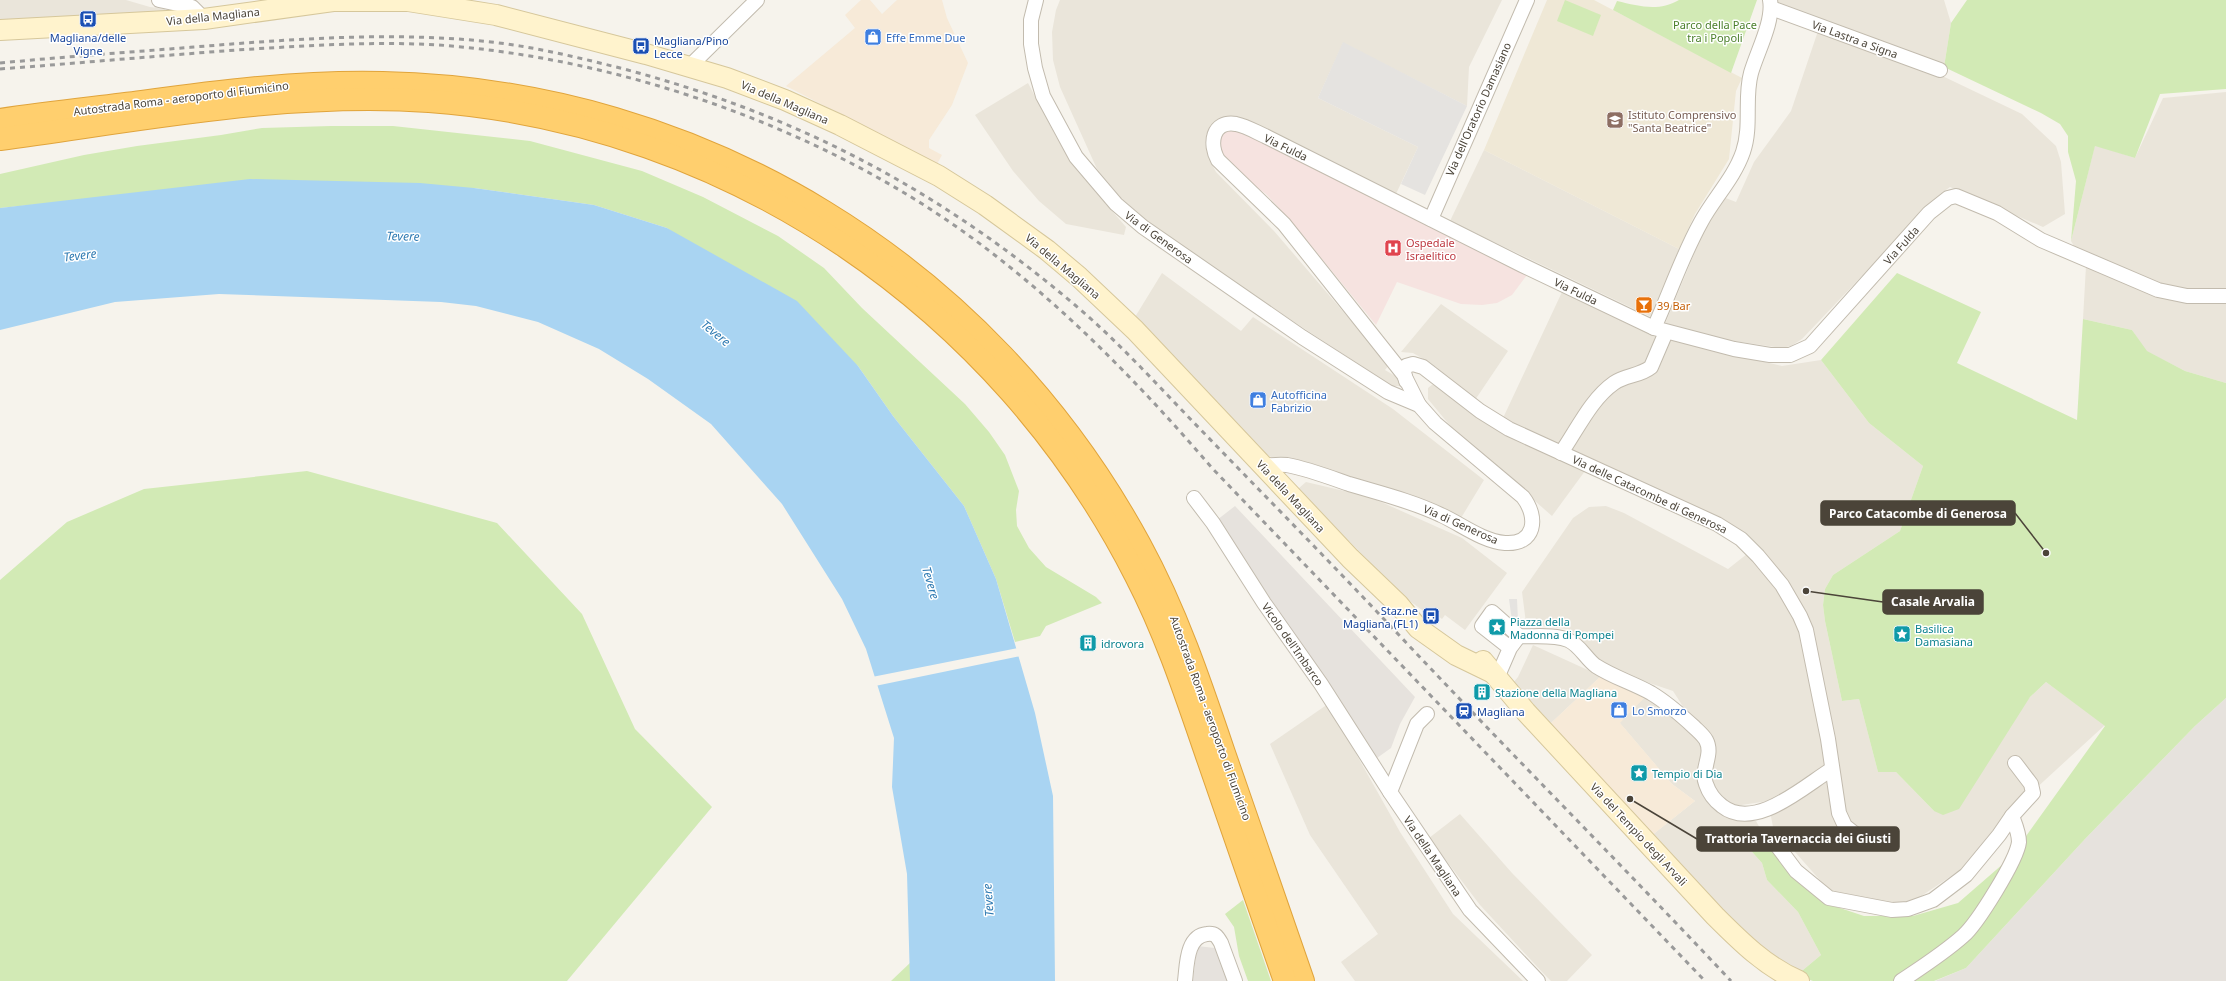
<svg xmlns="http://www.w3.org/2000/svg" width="2226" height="981" viewBox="0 0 2226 981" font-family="'Noto Sans',sans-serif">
  <rect width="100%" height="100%" fill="#f6f3ec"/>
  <g fill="#eae5da">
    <path d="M0 0H126L150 7 165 9 166 14 0 21Z"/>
    <path d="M1060 0H1502L1469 67 1467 106 1343 43 1318 98 1418 147 1395 196 1217 122 1211 127 1206 135 1205 144 1208 157 1216 172 1274 231 1389 365 1385 370 1397 377 1402 386H1392L1276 310 1146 221 1121 198 1097 169 1060 87 1053 60 1052 32 1056 10Z"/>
    <path d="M1777 0H1944L1951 23 1944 67 1778 6Z"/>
    <path d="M1818 31 1934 72 2022 114 2056 146 2061 162 2065 214 2043 227 1950 187 1938 196 1802 339 1791 346 1781 348 1721 339 1665 324 1711 213 1723 197 1736 202 1754 162 1791 111Z"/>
    <path d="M1028 83 1055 135 1075 168 1126 227 1124 235 1066 224 1039 201 1013 171 975 115Z"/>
    <path d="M2226 92V383L2185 371 2146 351 2132 330 2083 319 2086 266 2071 241 2095 145 2135 158 2163 98Z"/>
    <path d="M1484 150 1679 249 1666 286 1651 317 1450 221Z"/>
    <path d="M1162 273 1241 331 1253 317 1393 409 1484 480 1461 518 1314 464 1266 456 1135 317Z"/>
    <path d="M1562 292 1659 339 1647 364 1619 375 1561 448 1503 418Z"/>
    <path d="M1441 304 1508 351 1475 400 1432 364 1413 353 1401 352Z"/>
    <path d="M1667 339 1782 366 1821 360 1869 423 1923 466 1900 531 1833 575 1825 589 1823 605 1825 621 1842 701 1859 699 1878 772H1896L1934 811 2030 697 2046 682 2105 725 1997 824 1984 847 1969 864 1908 905H1896L1836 895 1826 887 1773 827 1768 801 1735 806 1723 799 1713 789 1711 777 1713 753 1673 691 1614 671 1600 662 1584 646 1572 630 1526 623 1522 592 1573 518 1589 507 1606 506 1624 513 1728 569 1752 550 1568 451 1593 412 1618 386 1646 376Z"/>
    <path d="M1433 384 1501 429 1585 471 1552 516 1452 428 1428 399V388Z"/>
    <path d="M1306 482 1370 497 1462 538 1507 573 1465 630 1445 615 1442 619 1432 611 1429 615 1403 596 1298 489Z"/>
    <path d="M1533 645 1601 676 1551 723 1512 684 1518 677Z"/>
    <path d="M1645 697 1668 713 1696 738 1703 748 1707 800 1724 815 1739 821H1756L1766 839 1745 844 1762 863 1767 880 1798 912 1821 955 1797 975 1737 929 1651 836 1695 801 1672 784 1619 722Z"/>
    <path d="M1328 704 1400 832 1453 914 1523 981H1355L1341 962 1378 934 1310 835 1270 744Z"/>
    <path d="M1460 814 1512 873 1592 955 1567 981H1551L1543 973 1480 905 1429 838Z"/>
  </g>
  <g fill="#f7ead8">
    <path d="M861 0H870L882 14 897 0H942L947 18 968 63 952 105 929 140V148L942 155 937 164 786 86 855 28 845 15Z"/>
    <path d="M1601 676 1645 697 1620 723 1672 784 1695 801 1651 836 1556 731 1551 723Z"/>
  </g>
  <g fill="#e6e2dd">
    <path d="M1235 506 1415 697 1400 724 1391 748 1377 758 1217 520Z"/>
    <path d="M2226 698V981H1935L1966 968 2085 839 2195 726Z"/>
    <path d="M1197 946 1215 948 1229 981H1193Z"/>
  </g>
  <path fill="#efe8d6" d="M1547 0H1594L1742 78 1736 91 1729 159 1695 214 1679 249 1484 150Z"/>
  <path fill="#f6e3e0" d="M1233 128 1243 132 1527 275 1512 295 1497 303 1482 305 1461 304 1397 282 1376 325 1291 221 1266 194 1228 167 1221 156 1220 136 1226 130Z"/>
  <g fill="#d2eab5">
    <path d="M1565 0 1601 15 1593 36 1557 21Z"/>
    <path d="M1679 0H1757L1731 73 1613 10 1617 1C1639 6 1658 12 1679 0Z"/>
    <path d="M1967 0H2226V89L2160 94 2135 158 2095 146 2071 241 2076 181 2068 152V136L2060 124 2041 113 1944 67 1951 23Z"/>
    <path d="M331 126H393L530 141 642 171 703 197 778 236 824 268 862 308 965 404 989 432 1005 455 1019 491 1016 510 1017 526 1029 548 1046 567 1096 597 1102 603 1046 626 1040 636 1015 642 996 579 964 506 893 416 858 366 667 228 594 205 474 188 81 200 0 208V174L84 155 137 146 221 135 262 128Z"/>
    <path d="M1897 273 1981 312 1957 363 2077 420 2083 319 2132 330 2147 351 2185 371 2226 383V698L2195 726 2085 839 1966 968 1934 981H1813L1797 975 1821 955 1798 912 1767 880 1762 863 1745 844 1766 839 1825 903 1864 916H1913L1958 903 2011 857 2105 726 2046 682 2030 697 1959 809 1943 815 1934 811 1896 772H1878L1859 699 1842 701 1825 621 1823 605 1825 589 1833 575 1900 531 1923 466 1869 423 1821 360Z"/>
    <path d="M307 471 497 523 582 614 635 729 712 807 567 981H0V580L67 522 144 489Z"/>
    <path d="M1243 900 1271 981H1248L1239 956 1234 927 1225 914Z"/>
    <path d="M911 962 910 981H891Z"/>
  </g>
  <g fill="#e5e3e0">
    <path d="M1343 42 1467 106 1425 195 1401 184 1418 147 1318 98Z"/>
    <path d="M1509 599H1517L1518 621 1521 625 1513 629Z"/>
  </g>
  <path fill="#a9d4f2" d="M250 179 420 183 474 188 594 205 667 228 797 301 858 366 893 416 964 506 996 579 1035 713 1053 796 1055 981H910L907 874 892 787 894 738 866 649 842 599 782 504 711 424 648 379 599 349 538 322 476 306 441 302 219 294 115 302 0 330V208Z"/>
  <path fill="#f6f3ec" d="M1018 648 1021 656 875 686 872 677Z"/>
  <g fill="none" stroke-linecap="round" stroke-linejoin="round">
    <defs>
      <g id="street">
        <path d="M159 0 192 7 204 19"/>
        <path d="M1036 0 1031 20V44L1035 68 1043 96 1076 157 1116 204 1143 227 1302 337 1388 392 1419 405 1435 423 1523 497C1539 518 1535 545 1505 543 1482 541 1461 524 1441 515 1412 501 1379 493 1349 484 1329 477 1308 469 1287 465 1279 464 1271 465 1263 466"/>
        <path d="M1771 8 1940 70"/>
        <path d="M690 66 757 0"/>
        <path d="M1431 219 1527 0"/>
        <path d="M1654 328C1670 293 1682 256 1701 222 1714 198 1734 178 1743 152 1752 126 1744 98 1751 73 1757 52 1774 21 1770 0"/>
        <path d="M1406 381 1404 372 1406 366 1413 364 1423 367 1480 411 1509 429 1717 524 1741 539 1758 556 1782 585 1800 616 1806 630 1828 739 1839 813 1845 826 1859 837"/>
        <path d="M1419 405 1404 375 1284 224 1218 160C1209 144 1212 120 1236 124 1246 126 1256 132 1265 136L1522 265 1654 328 1734 349 1770 355H1790L1810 346 1929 213 1948 198 1956 196 1997 213 2041 240 2158 290 2187 296H2226"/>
        <path d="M1561 453C1577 430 1591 399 1614 383 1625 375 1640 376 1651 367L1666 332"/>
        <path d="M1194 498 1213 523 1264 603 1321 684 1390 792"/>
        <path d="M1519 636C1534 637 1554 634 1568 640 1580 645 1586 659 1596 666 1613 677 1633 683 1651 693 1666 702 1681 715 1694 727 1698 731 1703 735 1706 740 1714 755 1700 769 1706 784 1709 793 1714 800 1722 806 1755 832 1804 786 1832 769"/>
        <path d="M1497 678 1510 648 1519 636 1492 612 1482 626 1510 648"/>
        <path d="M1427 714 1417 724 1390 792 1470 910 1538 981"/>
        <path d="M2012 816 2033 793 2031 784 2015 763"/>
        <path d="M1772 839 1796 871 1829 898 1892 910 1908 909 1933 900 1966 875 1999 835 2012 816C2015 824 2019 833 2019 842 2017 860 1977 924 1963 936 1944 953 1922 967 1901 981"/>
        <path d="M1185 981C1187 966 1186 936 1207 934 1215 933 1217 936 1221 943L1235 981"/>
      </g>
      <g id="secondary">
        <path d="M0 30 204 19 333 1H408L496 15 646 54 727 78 785 100 840 125 939 176 985 205 1047 250 1079 277 1135 330 1350 558 1399 605 1418 628 1456 655 1491 672"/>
        <path d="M1483 661 1526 712 1715 916C1740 941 1766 967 1799 981"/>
      </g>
      <g id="highway">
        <path d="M0 120C47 113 95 108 142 102 222 91 301 81 383 83 702 90 988 265 1140 545 1176 611 1200 682 1224 753 1251 829 1277 905 1303 981"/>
        <path d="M0 139C142 120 286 91 429 101 731 123 1000 308 1136 576 1166 634 1186 695 1207 756 1233 831 1259 906 1285 981"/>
      </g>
    </defs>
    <use href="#street" stroke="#c2bbae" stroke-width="16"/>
    <use href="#secondary" stroke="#d6c79b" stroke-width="22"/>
    <use href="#highway" stroke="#e0a43c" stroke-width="24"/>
    <use href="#street" stroke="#fff" stroke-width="14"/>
    <use href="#secondary" stroke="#fff3cd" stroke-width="20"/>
    <use href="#highway" stroke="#ffcf6e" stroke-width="22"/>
    <g stroke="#9a9a9a" stroke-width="3" stroke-dasharray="5 5" stroke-linecap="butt">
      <path d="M0 63C73 56 146 51 219 45 309 38 401 32 491 42 536 47 580 58 624 69 797 115 938 189 1075 305 1120 343 1160 388 1201 430 1267 498 1333 565 1398 634 1508 751 1621 864 1731 981"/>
      <path d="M0 69C79 63 157 56 236 50 303 46 371 41 439 45 620 58 821 128 968 235 1059 301 1139 383 1212 468L1705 981"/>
    </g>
  </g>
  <defs>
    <symbol id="bus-square" viewBox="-11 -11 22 22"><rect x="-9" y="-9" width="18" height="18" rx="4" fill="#1a4fb4" stroke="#fff"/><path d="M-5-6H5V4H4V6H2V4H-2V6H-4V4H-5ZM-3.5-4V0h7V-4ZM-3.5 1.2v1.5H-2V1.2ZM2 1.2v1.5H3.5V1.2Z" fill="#fff"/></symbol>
    <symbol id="shop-square" viewBox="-11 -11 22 22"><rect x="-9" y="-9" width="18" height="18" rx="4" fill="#3f7fe0" stroke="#fff"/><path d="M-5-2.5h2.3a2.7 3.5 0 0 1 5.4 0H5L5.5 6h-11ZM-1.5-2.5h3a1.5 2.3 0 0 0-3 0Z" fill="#fff"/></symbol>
    <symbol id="school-square" viewBox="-11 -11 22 22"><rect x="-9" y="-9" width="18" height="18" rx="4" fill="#8d6e63" stroke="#fff"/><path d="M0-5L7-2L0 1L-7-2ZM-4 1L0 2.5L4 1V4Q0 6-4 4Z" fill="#fff"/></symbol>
    <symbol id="hospital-square" viewBox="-11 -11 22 22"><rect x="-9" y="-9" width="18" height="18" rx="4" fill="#e0444e" stroke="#fff"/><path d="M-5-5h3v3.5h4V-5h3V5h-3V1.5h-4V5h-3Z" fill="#fff"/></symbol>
    <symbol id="bar-square" viewBox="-11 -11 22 22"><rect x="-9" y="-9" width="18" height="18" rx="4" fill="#e8710a" stroke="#fff"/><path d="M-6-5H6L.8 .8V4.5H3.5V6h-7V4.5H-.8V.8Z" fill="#fff"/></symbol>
    <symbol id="sight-square" viewBox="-11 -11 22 22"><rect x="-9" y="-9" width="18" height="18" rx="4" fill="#0f9aa8" stroke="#fff"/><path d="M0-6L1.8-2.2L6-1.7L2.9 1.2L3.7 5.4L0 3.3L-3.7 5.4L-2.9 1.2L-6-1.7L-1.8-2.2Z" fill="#fff"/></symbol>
    <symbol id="building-square" viewBox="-11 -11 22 22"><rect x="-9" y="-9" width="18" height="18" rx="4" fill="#0f9aa8" stroke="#fff"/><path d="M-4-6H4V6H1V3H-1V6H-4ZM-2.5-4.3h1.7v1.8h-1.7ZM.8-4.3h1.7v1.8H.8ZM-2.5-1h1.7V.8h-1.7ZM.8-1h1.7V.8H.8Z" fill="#fff"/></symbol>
    <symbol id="station-square" viewBox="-11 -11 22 22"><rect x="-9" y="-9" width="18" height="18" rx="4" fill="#1a4fb4" stroke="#fff"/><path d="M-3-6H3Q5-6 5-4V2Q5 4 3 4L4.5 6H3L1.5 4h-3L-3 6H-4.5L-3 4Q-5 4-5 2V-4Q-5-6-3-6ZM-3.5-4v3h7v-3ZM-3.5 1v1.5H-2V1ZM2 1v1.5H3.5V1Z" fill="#fff"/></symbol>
  </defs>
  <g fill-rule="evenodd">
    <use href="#bus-square" x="78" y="9" width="20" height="20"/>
    <use href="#shop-square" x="863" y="27" width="20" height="20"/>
    <use href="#bus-square" x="631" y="36" width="20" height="20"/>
    <use href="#school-square" x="1605" y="110" width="20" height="20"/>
    <use href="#hospital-square" x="1383" y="238" width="20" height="20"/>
    <use href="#bar-square" x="1634" y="295" width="20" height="20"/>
    <use href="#shop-square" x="1248" y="390" width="20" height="20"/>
    <use href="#bus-square" x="1421" y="606" width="20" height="20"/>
    <use href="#sight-square" x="1487" y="617" width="20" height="20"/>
    <use href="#sight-square" x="1892" y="624" width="20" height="20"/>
    <use href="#building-square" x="1078" y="633" width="20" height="20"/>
    <use href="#building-square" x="1472" y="682" width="20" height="20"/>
    <use href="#shop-square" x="1609" y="700" width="20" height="20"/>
    <use href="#station-square" x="1454" y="701" width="20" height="20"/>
    <use href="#sight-square" x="1629" y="763" width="20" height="20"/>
  </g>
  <g text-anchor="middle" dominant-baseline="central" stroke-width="3" stroke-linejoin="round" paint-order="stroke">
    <g font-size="11" fill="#4b4439" stroke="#fff">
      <text transform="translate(213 16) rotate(-6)">Via della Magliana</text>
      <text transform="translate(1855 39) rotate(20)">Via Lastra a Signa</text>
      <text transform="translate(181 98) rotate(-7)">Autostrada Roma - aeroporto di Fiumicino</text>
      <text transform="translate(785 102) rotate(23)">Via della Magliana</text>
      <text transform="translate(1478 109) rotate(-66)">Via dell'Oratorio Damasiano</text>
      <text transform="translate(1286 147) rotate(26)">Via Fulda</text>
      <text transform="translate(1159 237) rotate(36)">Via di Generosa</text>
      <text transform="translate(1901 245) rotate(-48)">Via Fulda</text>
      <text transform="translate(1063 266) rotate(40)">Via della Magliana</text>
      <text transform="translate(1576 291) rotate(26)">Via Fulda</text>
      <text transform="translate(1650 494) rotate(25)">Via delle Catacombe di Generosa</text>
      <text transform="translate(1291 496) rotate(47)">Via della Magliana</text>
      <text transform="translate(1461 524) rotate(24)">Via di Generosa</text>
      <text transform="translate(1293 644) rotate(55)">Vicolo dell'Imbarco</text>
      <text transform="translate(1211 718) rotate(70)">Autostrada Roma - aeroporto di Fiumicino</text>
      <text transform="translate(1639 834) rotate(47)">Via del Tempio degli Arvali</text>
      <text transform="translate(1433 856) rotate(56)">Via della Magliana</text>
    </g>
    <g font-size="11" fill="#4a7f2a" stroke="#fff">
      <text x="1715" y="24">Parco della Pace<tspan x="1715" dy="13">tra i Popoli</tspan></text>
    </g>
    <g font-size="11" fill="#164399" stroke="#fff" text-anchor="start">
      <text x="88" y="37" text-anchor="middle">Magliana/delle<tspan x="88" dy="13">Vigne</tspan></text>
      <text x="654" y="40">Magliana/Pino<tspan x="654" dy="13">Lecce</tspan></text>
      <text x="1418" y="610" text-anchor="end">Staz.ne<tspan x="1418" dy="13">Magliana (FL1)</tspan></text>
      <text x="1477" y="711">Magliana</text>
    </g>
    <g font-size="11" fill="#366cbe" stroke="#fff" text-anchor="start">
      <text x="886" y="37">Effe Emme Due</text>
      <text x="1271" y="394">Autofficina<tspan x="1271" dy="13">Fabrizio</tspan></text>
      <text x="1632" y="710">Lo Smorzo</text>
    </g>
    <g font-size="11" fill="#785e54" stroke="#fff" text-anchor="start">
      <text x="1628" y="114">Istituto Comprensivo<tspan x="1628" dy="13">"Santa Beatrice"</tspan></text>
    </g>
    <g font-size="11" fill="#be3a42" stroke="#fff" text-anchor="start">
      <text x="1406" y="242">Ospedale<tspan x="1406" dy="13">Israelitico</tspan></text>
    </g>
    <g font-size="11" fill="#c56008" stroke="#fff" text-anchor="start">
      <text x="1657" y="305">39 Bar</text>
    </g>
    <g font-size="11" fill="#0d838f" stroke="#fff" text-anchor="start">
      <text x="1510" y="621">Piazza della<tspan x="1510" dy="13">Madonna di Pompei</tspan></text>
      <text x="1915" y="628">Basilica<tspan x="1915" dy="13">Damasiana</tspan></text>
      <text x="1101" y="643">idrovora</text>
      <text x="1495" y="692">Stazione della Magliana</text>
      <text x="1652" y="773">Tempio di Dia</text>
    </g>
    <g font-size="12" font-style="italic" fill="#2e7ab2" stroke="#fff">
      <text transform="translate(403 236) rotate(1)">Tevere</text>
      <text transform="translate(80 255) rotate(-7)">Tevere</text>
      <text transform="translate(716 333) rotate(39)">Tevere</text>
      <text transform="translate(931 583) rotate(74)">Tevere</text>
      <text transform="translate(988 900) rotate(-94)">Tevere</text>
    </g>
  </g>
  <path fill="none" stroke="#4b4439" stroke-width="1.5" d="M2046 553L2015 513M1806 591L1883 602M1630 799L1697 839"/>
  <g fill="#4b4439" stroke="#fff" stroke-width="1.5">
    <circle cx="2046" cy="553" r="4"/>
    <circle cx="1806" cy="591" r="4"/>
    <circle cx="1630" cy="799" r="4"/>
  </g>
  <g fill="#4b4439" stroke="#4b4439" stroke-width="1.5">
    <rect x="1821" y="501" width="194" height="24" rx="4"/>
    <rect x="1883" y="590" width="100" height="24" rx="4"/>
    <rect x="1697" y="827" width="202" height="24" rx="4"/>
  </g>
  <g font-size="12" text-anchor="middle" font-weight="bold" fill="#fff">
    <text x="1918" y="518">Parco Catacombe di Generosa</text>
    <text x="1933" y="606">Casale Arvalia</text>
    <text x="1798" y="843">Trattoria Tavernaccia dei Giusti</text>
  </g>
</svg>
